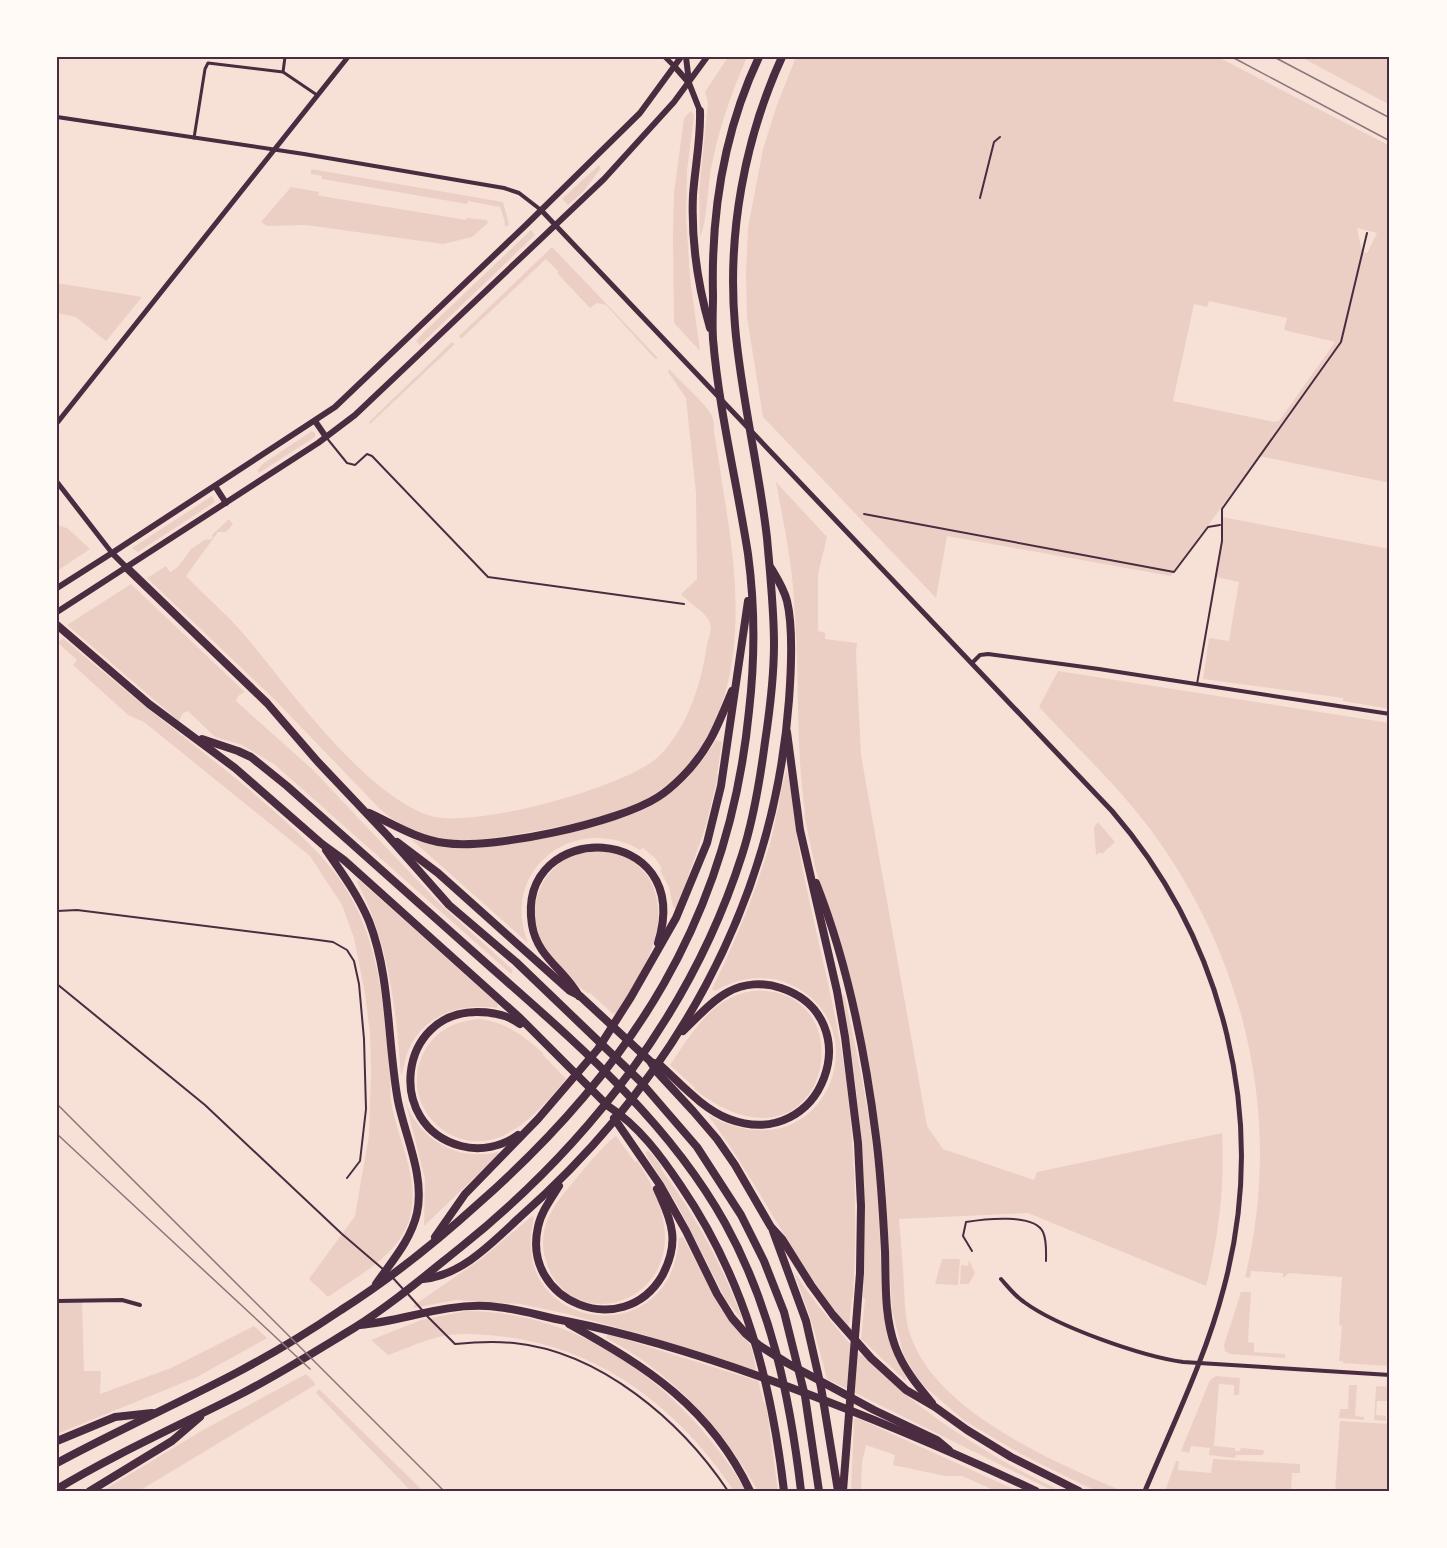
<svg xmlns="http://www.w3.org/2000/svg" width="1447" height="1548" viewBox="0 0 1447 1548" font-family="'DejaVu Sans',sans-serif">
  <rect width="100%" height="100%" fill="#f7e1d7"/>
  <g fill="#ebcfc5" fill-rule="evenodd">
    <path d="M728 57H747C730 96 718 131 710 174 708 189 706 227 700 237L699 192 708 102 705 92Z"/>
    <path d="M796 57H1218L1390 146V483L1259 456 1171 576 947 536 936 598 763 417 747 317 746 273 748 228 763 149 778 102ZM1357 228 1377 233 1367 253 1362 252ZM1209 301 1287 318 1284 330 1335 342 1279 421 1274 422 1173 401 1194 304 1207 307Z"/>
    <path d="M1301 57H1390V105Z"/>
    <path d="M691 111 694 116 687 171 686 216 690 277 700 351 674 323 673 235 674 193 684 118Z"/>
    <path d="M599 165 601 168 583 192 568 205 562 199Z"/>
    <path d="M311 169 503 202 509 224 506 227 504 223 505 222 500 207 468 201 467 204 322 179V176L311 174Z"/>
    <path d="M291 187 319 192 318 195 327 197 454 218 466 220V218L487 220 488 223 472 237 443 244 306 225 267 226 261 222Z"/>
    <path d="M531 230 535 235 420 345 416 341 424 332Z"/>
    <path d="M552 247 555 250 658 358 655 359 606 305 597 303 590 308 557 273 559 272 546 259 461 339 459 336Z"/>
    <path d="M57 283 142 297 106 341 76 317 57 313Z"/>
    <path d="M452 342 455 344 370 424 369 422Z"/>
    <path d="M669 369C678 379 708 406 712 416 714 421 714 428 714 433 717 450 720 466 722 483 738 577 754 696 681 772 641 815 578 823 524 833 468 843 424 848 379 808L274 699 147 578 166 566 170 572 178 567 191 549 206 539 208 540 213 538 212 535 229 519 233 524 226 532H218L186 576C206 597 229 616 247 638 291 691 365 795 431 816 473 829 628 787 659 756 688 727 701 684 707 645 708 640 711 633 711 627 709 612 690 605 681 594L697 579 696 493 686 398 668 372Z"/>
    <path d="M312 431 315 433V437L259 473 257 470 264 463Z"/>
    <path d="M776 482 827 537 818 574V631L825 633V639L857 643 856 653 861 755 927 1126 943 1149 1034 1180 1037 1172 1222 1133C1225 1184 1219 1236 1206 1286L1028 1213 899 1219C901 1242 903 1265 904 1288 905 1303 905 1319 910 1334 934 1410 1053 1462 1122 1491H1097L1079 1483 1021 1454 965 1421 926 1388 915 1375 903 1353 892 1310 885 1178 872 1081 841 952 815 867 804 814 805 813C795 742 800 672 794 601 792 561 783 521 776 482Z"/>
    <path d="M212 496 215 502 138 552 132 548Z"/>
    <path d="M1222 517 1390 549V709L1343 701V698L1203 679 1209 638 1229 641 1239 582 1216 577 1222 541Z"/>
    <path d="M57 525 67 528 90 549 57 571Z"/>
    <path d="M131 584 245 692 238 696 236 701 313 770 437 901 513 970 511 974 274 764 242 745 215 737 188 711 183 713 179 721 67 625Z"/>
    <path d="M63 638C95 665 128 693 161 719 199 749 238 779 274 811 314 847 346 876 365 928 382 973 385 1023 389 1071 391 1082 390 1090 391 1101 395 1125 405 1148 410 1172 425 1241 377 1263 328 1297L309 1279 355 1216 369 1135 371 1071 370 1034 365 994 354 938 342 905 310 856 144 722 128 715 73 665 77 660 58 643Z"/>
    <path d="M1058 671 1390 723V1366L1343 1363V1361H1339L1342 1326 1339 1325 1342 1277 1289 1273 1283 1278V1273L1251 1271 1250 1278 1245 1277C1284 1119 1245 954 1147 825 1115 783 1075 746 1039 707Z"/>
    <path d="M716 740 722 742 717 774 718 776 706 825 677 909 673 907 669 887 660 871 662 869 655 858 643 848 640 850C573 812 499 871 528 943L411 839C424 843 437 847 451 848 477 850 503 845 529 840 576 832 627 822 667 794 687 780 703 761 716 740Z"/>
    <path d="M787 768C787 775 790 781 791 790 798 869 822 947 837 1026 855 1116 858 1207 853 1298H852L849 1325 847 1326C793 1260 759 1184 708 1115 825 1179 883 1024 789 984 764 973 738 978 715 991L712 989C736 941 756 891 771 840 777 816 780 791 787 768Z"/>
    <path d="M1098 822 1115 842 1102 854 1100 852 1096 855 1094 827Z"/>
    <path d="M601 850C609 853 619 854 627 858 639 864 650 877 654 889 670 934 639 976 616 1013L613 1014 590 993H587C571 979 554 964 543 945 524 912 539 871 573 855 581 851 592 851 601 850Z"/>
    <path d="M359 880 498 1004 497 1008C461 1003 425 1014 409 1049 405 1058 404 1068 401 1076 396 1009 389 942 357 882Z"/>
    <path d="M752 991C871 983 828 1193 694 1089L695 1088 670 1065C691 1034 712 997 752 991Z"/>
    <path d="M844 995C858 1054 870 1115 876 1175 878 1197 879 1218 880 1240 882 1290 880 1332 906 1377V1381L861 1339 865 1299 863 1298C869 1194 861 1098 841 996Z"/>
    <path d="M481 1019C507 1023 524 1036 543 1053V1055L566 1079C550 1098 533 1119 510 1132 452 1166 390 1099 429 1044 442 1027 461 1020 481 1019Z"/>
    <path d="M405 1100C418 1139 457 1162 498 1152V1155L424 1226 425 1179Z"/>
    <path d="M616 1136 635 1162 637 1161C727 1293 573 1350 546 1261 537 1234 549 1210 567 1190 578 1176 604 1144 616 1136Z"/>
    <path d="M648 1150 662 1167 661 1169C696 1216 723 1266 743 1321L726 1300 678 1206 645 1153Z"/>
    <path d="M532 1216 534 1218C505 1331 672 1356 679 1238L683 1237 721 1309 751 1346 756 1369 754 1370 641 1334 563 1313 520 1304 456 1300 414 1308 413 1306 481 1259Z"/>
    <path d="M942 1259H960L958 1285 935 1284Z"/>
    <path d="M969 1260 975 1273 969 1284H960L961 1265 968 1266Z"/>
    <path d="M794 1272C814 1302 837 1329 861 1356L862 1355C920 1413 988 1456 1061 1491H1054L1033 1481 827 1379 812 1323Z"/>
    <path d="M1241 1292H1251L1248 1342 1254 1343V1352L1285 1354V1358L1230 1354 1225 1351 1224 1345Z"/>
    <path d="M82 1300 84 1371H101L100 1394 171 1368 254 1326 267 1338 197 1377 57 1434V1301Z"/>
    <path d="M466 1311C586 1311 687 1392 746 1491H734C679 1408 599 1346 498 1336 478 1334 455 1332 435 1338 419 1342 403 1350 388 1355L371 1340 421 1320Z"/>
    <path d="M608 1334 758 1381 764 1403H766L778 1491H758C721 1426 672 1373 606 1338Z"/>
    <path d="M306 1374 314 1382 315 1385 139 1491H102L203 1430Z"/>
    <path d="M1216 1376 1240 1378 1239 1395H1234V1385L1219 1384 1214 1446 1235 1448V1451H1240L1241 1448 1264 1450 1263 1455H1236L1235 1458 1209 1455 1210 1448 1191 1446 1189 1453 1181 1451 1210 1380Z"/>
    <path d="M1349 1385H1357L1355 1416 1364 1417V1420L1339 1418 1340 1409H1348Z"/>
    <path d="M1376 1386 1390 1387V1401H1377L1376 1415 1386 1416V1421L1374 1420Z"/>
    <path d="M319 1389 423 1491H411L316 1393Z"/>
    <path d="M857 1418 1018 1491H996L962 1476H945L893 1465 895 1455 866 1445 862 1462 861 1491H851L854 1419Z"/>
    <path d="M1340 1421 1390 1424V1491H1335Z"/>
    <path d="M1213 1459 1300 1464V1473H1292L1291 1491H1165L1176 1461H1179L1178 1470 1211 1473Z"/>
  </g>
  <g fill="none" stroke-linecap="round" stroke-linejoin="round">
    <g stroke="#4a2c40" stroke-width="2">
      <path d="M980 198 994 142 1000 137"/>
      <path d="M326 437 347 463 355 465 367 454 372 456 488 577 684 604"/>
      <path d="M864 514 1174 572 1208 527 1220 525"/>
      <path d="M1197 684 1222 541V509L1341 342 1367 233"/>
      <path d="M57 911 77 910 311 939 333 942 347 950 354 961 359 984 364 1039 366 1109 360 1161 347 1178"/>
      <path d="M57 984 205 1105 342 1234 384 1270"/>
      <path d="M972 1251 963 1236 966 1222C984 1219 1034 1213 1043 1232 1047 1241 1046 1252 1046 1261"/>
      <path d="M393 1278 403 1289"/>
      <path d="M407 1293 423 1311"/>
      <path d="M427 1316 455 1344C475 1342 494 1341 514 1343 601 1352 681 1421 728 1491"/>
    </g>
    <g stroke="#4a2c40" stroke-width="3">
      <path d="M283 72 285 57"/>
      <path d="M194 138 205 69 208 63 283 72 317 95"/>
    </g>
    <g stroke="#4a2c40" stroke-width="4">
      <path d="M57 117 304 154 504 188 519 193 541 210"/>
      <path d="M972 663 980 655 988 654 1099 669 1390 714"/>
      <path d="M1001 1279C1009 1288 1015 1296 1024 1302 1058 1327 1141 1356 1183 1362L1390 1375"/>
      <path d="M57 1301 122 1300 140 1305"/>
    </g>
    <g stroke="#4a2c40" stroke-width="5">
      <path d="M665 57 675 67"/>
      <path d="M541 210 1112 811C1224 941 1269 1119 1224 1287 1206 1357 1173 1424 1145 1491"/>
      <path d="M57 423 348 57"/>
      <path d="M57 482 112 553"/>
    </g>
    <g stroke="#4a2c40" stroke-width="6">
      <path d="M686 57 689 82"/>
      <path d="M675 67 689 83 700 111"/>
      <path d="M315 421 326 437"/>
      <path d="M215 486 226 503"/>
      <path d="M112 553 335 407 526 225 640 113 681 57"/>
      <path d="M57 612 318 443 355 415 604 179 674 102 707 57"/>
    </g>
    <path stroke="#4a2c40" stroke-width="6" d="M57 588 112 553 127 568"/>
    <g stroke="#4a2c40" stroke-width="8">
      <path d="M700 111C701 139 695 167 693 195 691 240 698 286 710 328"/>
      <path d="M127 568 267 703 318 762 388 836 449 905 516 962 640 1081 697 1147 741 1215 764 1261 784 1312 805 1396 819 1491"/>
      <path d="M57 625 149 704 235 768 322 844 344 860 520 1018 608 1106C639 1126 661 1156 681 1186 745 1280 771 1380 784 1491"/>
      <path d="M787 732 800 830 837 991 845 1037 858 1143 861 1206 860 1273 843 1491"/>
      <path d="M202 739 238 751 251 757 287 786C354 845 420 905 487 964 574 1041 667 1119 725 1223 771 1306 790 1397 801 1491"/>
      <path d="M369 813C393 824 418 840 445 843 492 850 618 823 658 797 666 792 675 784 682 777 709 750 718 725 732 691"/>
      <path d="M397 842 438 873 570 991 580 996 650 1061 657 1072 693 1111 717 1139 735 1165 771 1227 782 1239 811 1285 833 1315 871 1358 906 1390 935 1407 967 1430 1011 1457 1079 1491"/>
      <path d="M326 850C342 873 358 895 369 921 391 978 387 1041 398 1101 405 1136 425 1176 417 1213 411 1240 392 1261 376 1284"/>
      <path d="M816 883C848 964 865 1050 876 1137 881 1175 883 1212 885 1251 886 1282 884 1315 895 1346 903 1368 917 1385 932 1403"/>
      <path d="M579 996C565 970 537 957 532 925 515 817 696 821 658 943"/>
      <path d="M654 1063 661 1066C682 1085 703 1109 729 1119 823 1154 871 1018 781 988 764 982 744 983 728 992 711 1001 697 1018 683 1031"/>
      <path d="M614 1118 660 1185 686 1231 717 1294 732 1318 746 1334 760 1346 787 1363 874 1410 937 1440 949 1450"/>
      <path d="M518 1135C502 1147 480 1151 461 1146 385 1126 398 1012 477 1012 492 1012 508 1015 520 1024"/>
      <path d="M559 1186C551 1199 541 1212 538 1227 521 1302 623 1342 662 1276 669 1263 674 1247 672 1232 670 1216 663 1203 657 1189"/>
      <path d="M773 1231 806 1321 821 1387 838 1491"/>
      <path d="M435 1237 465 1194 538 1119 598 1049 631 997 676 918 707 843 721 786 748 601"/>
      <path d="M423 1279C461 1276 493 1242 520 1217 672 1083 774 905 789 700 791 673 793 626 787 601 784 589 777 578 771 568"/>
      <path d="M569 1324C647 1367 710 1407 750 1491"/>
      <path d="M360 1325C403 1321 442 1304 486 1306 513 1307 539 1316 566 1321 642 1336 716 1360 789 1387 873 1418 955 1453 1036 1491"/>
      <path d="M57 1441 115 1417 152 1413"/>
      <path d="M57 1463C116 1431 177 1404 236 1373 272 1354 307 1333 341 1310 390 1279 436 1242 479 1203 632 1068 729 917 749 711 755 659 755 606 748 554 737 483 719 411 713 339 712 324 713 310 713 295 711 214 724 131 759 57"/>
      <path d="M57 1489C115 1454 178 1426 239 1395 278 1375 316 1351 354 1328 392 1304 426 1275 461 1247 588 1145 692 1012 742 855 754 818 760 780 765 742 770 709 774 677 774 644 774 609 770 573 767 538 759 467 741 397 735 326 727 235 744 140 782 57"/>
      <path d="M90 1491 172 1441 200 1417"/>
    </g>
    <g stroke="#8f747c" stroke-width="1.5">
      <path d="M1232 57 1390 141"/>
      <path d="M1274 57 1390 118"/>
      <path d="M57 1104 444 1491"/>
      <path d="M57 1134 310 1369"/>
    </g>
  </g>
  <rect width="1447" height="1548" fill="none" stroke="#fffaf5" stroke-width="117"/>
  <rect x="58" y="58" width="1330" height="1432" fill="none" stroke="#4a2c40" stroke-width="2"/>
</svg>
